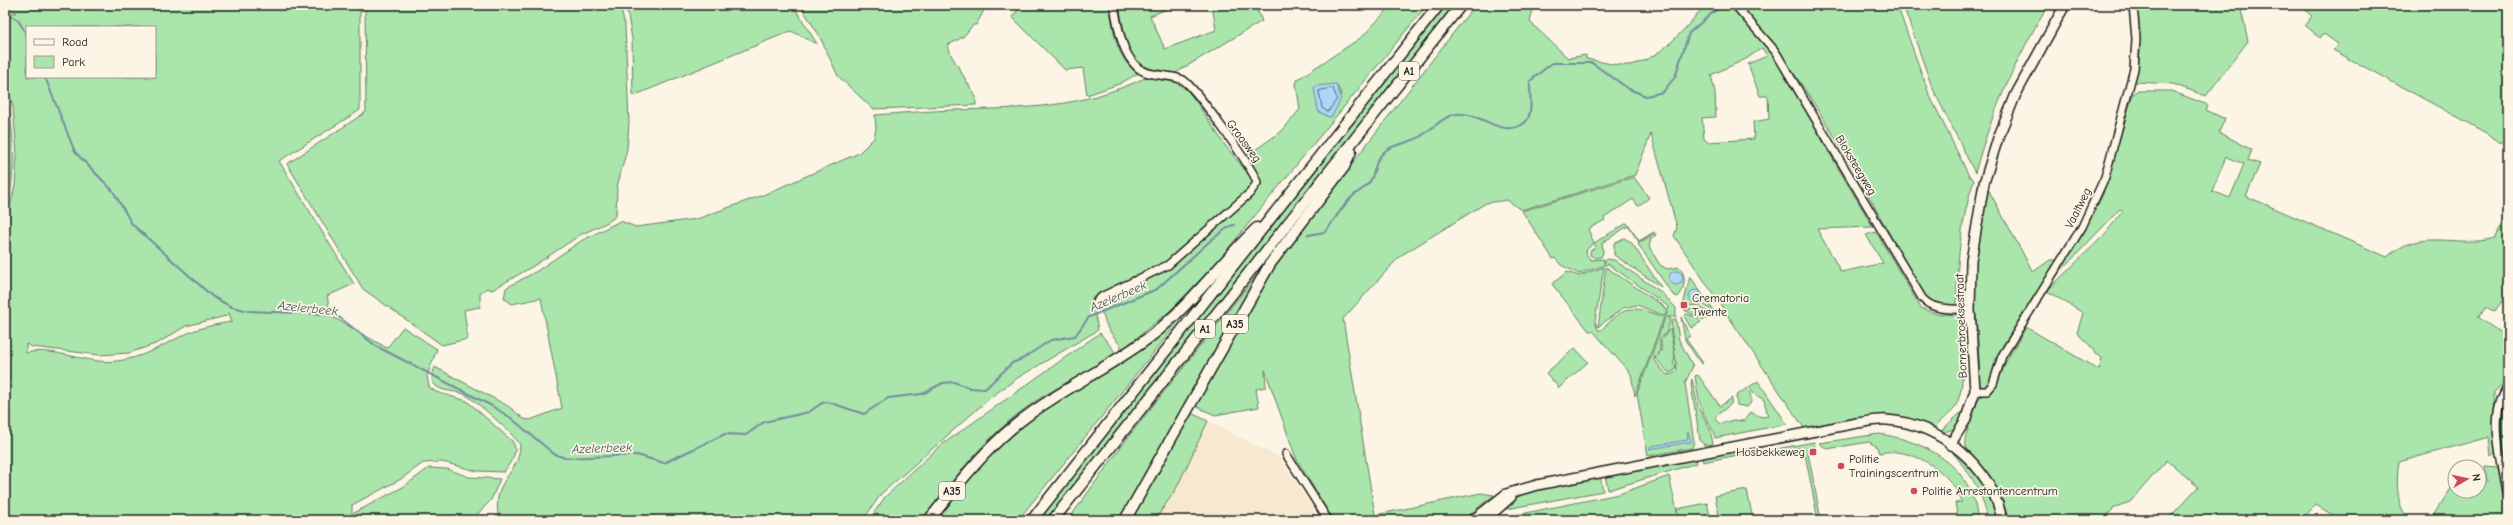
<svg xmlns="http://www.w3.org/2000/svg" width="2513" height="525" viewBox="0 0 2513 525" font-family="'Comic Neue',sans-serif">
  <rect width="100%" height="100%" fill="#fcf5e5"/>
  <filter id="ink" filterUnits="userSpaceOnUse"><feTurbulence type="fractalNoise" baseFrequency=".025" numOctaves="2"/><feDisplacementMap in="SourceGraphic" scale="8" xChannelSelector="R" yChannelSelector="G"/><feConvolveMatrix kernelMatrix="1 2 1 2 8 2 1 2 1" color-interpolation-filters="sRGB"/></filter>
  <g filter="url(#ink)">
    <path fill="#f7e8cf" d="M1208 421 1279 457 1321 520H1155L1176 489Z"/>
    <g fill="#aae5ab" stroke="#638064" fill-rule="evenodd">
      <path d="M7 5H360V110L279 161 354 284 327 296 331 316 387 348 403 327 437 349 427 376 429 387 436 392 467 401 512 441C520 452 510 462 504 472L477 471 442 462 423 463 401 479 352 505V514L403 487 429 468 447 469 469 477 500 479 491 500 472 520H5V228L15 185 17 154 13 108 5 74V12L17 13ZM27 27H155V77H27ZM229 313 232 322C217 324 202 327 188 333 164 344 144 358 117 361 87 365 55 346 26 353V344L32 347 100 355 129 353 158 343 186 326 226 316Z"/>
      <path d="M365 5H620L625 26 629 122 627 149 617 187 616 216 608 222 580 235 535 265 492 290 487 288 480 293V307L464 310 468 339 442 345 363 289 287 164 366 112Z"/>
      <path d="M626 5H793L817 44 791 31 633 96 632 39Z"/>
      <path d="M800 5H987L976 25H973L963 37 948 45 951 55 976 97V105L873 109 838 76 819 35Z"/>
      <path d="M1022 5H1109C1114 30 1115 60 1139 73L1119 84 1087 95 1083 68 1065 70 1012 17Z"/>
      <path d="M1119 5H1177L1150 16 1165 49 1216 30 1212 5H1255L1262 21 1172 75C1124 65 1128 48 1119 5Z"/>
      <path d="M1392 5H1427L1218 261 1172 309 1123 349 1108 329 1097 300 1168 267 1259 187V175L1245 157 1282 131 1300 109 1296 84 1298 79 1362 37ZM1336 84 1341 93 1332 116 1329 117 1318 111Z"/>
      <path d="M1445 5H1456L1047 520H1036Z"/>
      <path d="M1475 5H1534L1530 22 1568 58 1586 55V59C1599 61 1615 66 1629 65 1658 62 1688 26 1705 5H1732C1764 38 1790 78 1811 119 1830 156 1852 191 1873 227L1817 229 1841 272 1883 263 1866 235 1876 232 1921 308 1936 314 1957 315C1959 343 1969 382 1955 407 1950 417 1939 418 1935 429L1893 419 1859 417 1804 428 1674 236 1677 227 1651 134 1635 175 1521 210 1507 200 1486 203 1400 256 1343 319 1375 515 1481 493 1494 495 1463 520H1333L1296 458 1265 370 1266 387 1256 389 1259 407 1215 415 1195 406 1274 268 1332 189ZM1762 48 1767 56 1748 64 1760 96H1768L1769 119 1753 122 1754 139 1708 142 1704 139 1702 118 1716 117 1715 92 1711 75 1746 59Z"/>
      <path d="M1740 5H1897L1929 94 1969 176 1974 180C1961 219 1956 265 1957 305H1941L1925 298C1870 201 1815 87 1740 5Z"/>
      <path d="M1903 5H1934L1935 7 1943 5H2048C2016 59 1991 113 1975 173L1932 87Z"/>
      <path d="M2138 5H2240L2248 41 2206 96 2173 84 2135 82 2140 51Z"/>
      <path d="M2298 5H2508V144L2498 142 2489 134 2333 50 2338 44 2324 34 2320 38 2305 25 2312 16Z"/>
      <path d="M1147 77 1175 82 1189 91 1225 145 1256 184 1163 264 1092 298 1098 330 1019 377 991 397 881 494 863 520H499C490 478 520 476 520 445 515 435 476 401 466 395 457 390 441 393 434 384 430 379 433 372 435 367L508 406 524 419 530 420 562 408 541 298 512 304 504 298 506 288 537 271 581 241 620 221 636 227 697 219 763 195 859 153 874 138 876 128 875 115C901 113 928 111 954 110 1027 108 1079 109 1147 77Z"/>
      <path d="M5 87C15 131 17 174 5 218Z"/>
      <path d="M2137 91H2171L2208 105 2206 110 2225 119 2219 132 2252 150 2248 160 2260 164 2246 196 2387 257C2422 226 2456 249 2495 238L2508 213V292L2495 312 2486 307 2478 317 2508 338V379L2494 392 2496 452 2491 456 2489 437 2399 462C2396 478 2396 508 2409 520H2341L2316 505 2301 520H2167L2198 487 2167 460 2130 502 2115 507 2103 520H2008C2005 504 1998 488 1988 475 1981 464 1967 456 1965 442 1964 435 1976 410 1978 398L1994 390 2007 360 2026 327 2099 370 2102 358 2095 354C2091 344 2084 341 2077 333L2083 313 2047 291 2105 234 2123 211 2120 209 2055 277 2093 215 2103 194 2133 94ZM2226 157 2244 164 2230 198 2212 191Z"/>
      <path d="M1634 177 1649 198 1638 206 1633 199 1604 218 1605 220 1588 229 1594 243 1627 223 1639 241 1654 232 1639 242 1628 226 1602 243 1603 253 1601 257 1595 258 1590 255V251L1596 247 1594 243 1587 249 1586 254 1591 260 1604 259V264L1606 259 1614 260 1661 292 1676 308V317H1667L1671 319 1666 333 1660 338V351L1655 355 1654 360 1667 375 1673 374 1677 370 1671 326 1672 321 1676 319 1679 340 1693 366 1685 383 1694 442 1692 448 1648 456 1637 394 1669 307 1608 264 1579 274 1561 265 1555 258 1553 259 1522 211Z"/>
      <path d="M1988 189 2033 272 2050 260H2058L1999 355 1992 380 1986 389 1979 388C1981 354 1975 320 1974 285 1974 254 1980 219 1988 189Z"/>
      <path d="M1655 233 1656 235 1651 239 1649 247 1660 265 1667 269 1679 267C1687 274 1685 290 1678 297L1673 295 1638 244Z"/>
      <path d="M1624 238 1631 242 1661 287 1614 255V243Z"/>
      <path d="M1267 262 1122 520H1068L1129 436Z"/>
      <path d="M1604 267 1595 321 1598 330H1601C1629 304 1629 305 1664 317L1635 396 1631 374 1593 331H1589L1552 284 1567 272 1579 276Z"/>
      <path d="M1606 267 1662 305 1667 311 1665 316 1637 305 1623 308 1598 327Z"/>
      <path d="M1222 268 1018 520H934L959 487 1015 428 1115 365Z"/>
      <path d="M1690 276 1715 313 1704 305 1683 306Z"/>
      <path d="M1702 308 1712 314 1704 320 1684 310Z"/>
      <path d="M1686 314 1696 317 1701 322 1691 328 1684 316Z"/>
      <path d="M1681 317 1690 336 1686 339 1703 363 1701 364 1685 340Z"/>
      <path d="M1670 329 1675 357 1673 364 1676 366 1674 371 1669 373 1655 358 1661 352V340Z"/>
      <path d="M1100 333 1116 353C1089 373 1057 386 1030 405 986 436 954 478 922 520H869L885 497 940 446Z"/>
      <path d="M1575 348 1588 362 1559 388 1546 373Z"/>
      <path d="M1698 375 1720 406 1732 398 1731 404 1716 416 1715 419 1720 424 1733 420 1744 421 1750 412 1762 417 1768 416 1764 400 1753 393 1749 387 1758 381 1787 424 1715 438C1713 427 1707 422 1703 412 1698 401 1697 388 1695 376Z"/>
      <path d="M1692 379 1698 407 1710 429 1713 444 1704 445 1700 440 1691 385Z"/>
      <path d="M1747 388C1751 395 1754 402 1747 407L1737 405 1736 396Z"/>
      <path d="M2508 390V455H2503L2502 399Z"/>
      <path d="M1969 405C1962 419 1958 432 1940 432Z"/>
      <path d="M1191 413 1208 421 1176 489 1155 520H1131Z"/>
      <path d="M1879 434C1914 439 1954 456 1970 490 1975 499 1976 511 1978 520H1950L1958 518 1955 503 1962 502C1951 471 1912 446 1879 453L1877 447 1869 442 1827 449 1819 443Z"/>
      <path d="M1814 442 1816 452 1808 453 1821 520H1818L1805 454 1800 455 1799 448 1775 453 1774 456 1771 450Z"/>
      <path d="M1764 446 1748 453 1703 462 1702 457Z"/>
      <path d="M1953 453C1975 469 1992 493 1996 520H1988C1981 489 1973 478 1953 453Z"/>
      <path d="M1696 458 1697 463 1608 490 1605 475Z"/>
      <path d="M2485 467 2499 468 2508 520H2430L2452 487 2455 486V491H2479V483L2487 481Z"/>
      <path d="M1600 476 1603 491 1501 510C1524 485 1568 482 1600 476Z"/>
      <path d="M1669 476 1678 516 1677 509 1707 503 1711 520H1506L1511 516 1619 494Z"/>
      <path d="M1747 490 1753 520H1720L1715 496Z"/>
    </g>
    <g fill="#add6f8" stroke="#738ca0">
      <path d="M1336 84 1341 99 1332 116 1329 117 1318 111 1314 88 1316 86Z"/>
      <circle cx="1676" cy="278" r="7"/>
      <circle cx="1695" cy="296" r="6"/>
      <path d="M1688 432 1691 442 1649 449 1651 446 1687 440Z"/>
    </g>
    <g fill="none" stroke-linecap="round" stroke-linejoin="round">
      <path stroke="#566674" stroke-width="1" d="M1333 88 1337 99 1328 112 1322 108 1319 91Z"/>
      <g stroke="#738ca0" stroke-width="2">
        <path d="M5 13 18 20 27 35"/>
        <path d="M45 77 75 152 113 191 132 224 213 297 232 307 249 311 323 314 339 317 376 346 492 406 511 418 554 454 565 458 637 455 664 463 725 434 746 435 764 422 809 412 822 403 828 402 864 414 888 398 922 394 943 383 954 382 970 388 985 389 1012 363 1022 359 1051 340 1075 336 1089 317 1157 289 1211 240 1230 226 1235 225"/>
        <path d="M1308 235 1325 232C1334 221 1342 206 1353 196 1358 191 1364 190 1369 183 1375 175 1374 165 1379 158 1389 142 1407 146 1421 136 1434 128 1446 112 1463 114 1486 116 1501 137 1523 124 1535 117 1529 92 1530 81L1552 63H1592L1629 89 1646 96 1663 92 1675 77 1689 33 1718 8"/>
      </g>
      <defs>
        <g id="minor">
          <path d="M1735 5 1775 51 1922 298C1934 312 1953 308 1970 310"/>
          <path d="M1095 306 1098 300 1103 296 1168 265 1250 193 1257 183C1256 172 1194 86 1183 80 1169 73 1149 78 1137 67 1121 52 1118 26 1114 5"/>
          <path d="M2508 386C2487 415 2502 463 2508 496"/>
          <path d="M1975 391H1987L1993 384 2002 356 2082 227 2105 177 2134 69 2136 39 2133 5"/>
          <path d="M1286 454 1328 520"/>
        </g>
        <g id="major">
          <path d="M1950 445 1965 421 1975 391 1970 310 1971 261 1984 183 1998 138 2016 94 2065 5"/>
          <path d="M1473 520 1506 494 1537 485 1857 423C1867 422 1877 419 1887 420 1941 424 1992 467 2002 520"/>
          <path d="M1485 520 1511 497"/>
        </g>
        <g id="highway">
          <path d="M929 520C960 482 990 442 1031 413 1070 385 1113 365 1151 336 1191 305 1221 262 1257 228"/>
          <path d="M1032 520 1439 5"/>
          <path d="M1053 520 1461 5"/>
          <path d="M1125 520 1270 264 1344 167 1351 151"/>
        </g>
      </defs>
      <use href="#minor" stroke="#1c1c1c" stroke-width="10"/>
      <use href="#major" stroke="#1c1c1c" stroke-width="12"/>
      <use href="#highway" stroke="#1c1c1c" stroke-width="13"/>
      <use href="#minor" stroke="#fcf5e5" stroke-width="7"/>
      <use href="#major" stroke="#fcf5e5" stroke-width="9"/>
      <use href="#highway" stroke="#fcf5e5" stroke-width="10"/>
    </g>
  </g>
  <g fill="#d1495b" stroke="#fcf5e5" stroke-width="1.5">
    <rect x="1680" y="301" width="8" height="8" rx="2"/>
    <rect x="1809" y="448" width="8" height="8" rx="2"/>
    <circle cx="1841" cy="466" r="4"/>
    <circle cx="1914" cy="491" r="4"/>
  </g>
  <g text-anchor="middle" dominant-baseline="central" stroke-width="3.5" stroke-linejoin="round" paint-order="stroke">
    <g fill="#fcf5e5" stroke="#5f5d58" stroke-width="1">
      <rect x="1399" y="62" width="20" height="18" rx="3"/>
      <rect x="1222" y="315" width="26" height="18" rx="3"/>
      <rect x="1195" y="320" width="20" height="18" rx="3"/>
      <rect x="939" y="482" width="26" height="18" rx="3"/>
    </g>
    <g font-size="11" font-weight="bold" fill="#1c1c1c">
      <text x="1409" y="71">A1</text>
      <text x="1235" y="324">A35</text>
      <text x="1205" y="329">A1</text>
      <text x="952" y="491">A35</text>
    </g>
    <g font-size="12" fill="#1c1c1c" stroke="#fcf5e5">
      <text transform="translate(1244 141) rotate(54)">Graasweg</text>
      <text transform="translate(1856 165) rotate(59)">Bloksteegweg</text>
      <text transform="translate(2078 208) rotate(-63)">Vaaltweg</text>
      <text transform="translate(1961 326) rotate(-92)">Bornerbroeksestraat</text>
    </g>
    <g font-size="12" fill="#1c1c1c" stroke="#fcf5e5" text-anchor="start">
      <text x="1692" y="298">Crematoria<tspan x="1692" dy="14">Twente</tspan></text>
      <text x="1805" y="452" text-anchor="end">Hosbekkeweg</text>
      <text x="1849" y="459">Politie<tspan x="1849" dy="14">Trainingscentrum</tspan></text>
      <text x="1922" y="491">Politie Arrestantencentrum</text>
    </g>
    <g font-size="13" font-style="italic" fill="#48545e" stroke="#fcf5e5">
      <text transform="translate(1118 296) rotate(-23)">Azelerbeek</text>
      <text transform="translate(308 308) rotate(6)">Azelerbeek</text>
      <text transform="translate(602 448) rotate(-2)">Azelerbeek</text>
    </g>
  </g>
  <rect width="2513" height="525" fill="none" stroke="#fcf5e5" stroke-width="20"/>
  <rect x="10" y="10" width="2493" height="505" fill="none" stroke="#1c1c1c" stroke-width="1.5" filter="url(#ink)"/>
  <rect x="26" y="26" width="130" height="52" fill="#fcf5e5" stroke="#a29e95"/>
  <rect x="34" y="39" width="20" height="6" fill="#fcf5e5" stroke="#a29e95"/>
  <text x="62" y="46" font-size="12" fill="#1c1c1c">Road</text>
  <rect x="34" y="56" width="20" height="12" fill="#aae5ab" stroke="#a29e95"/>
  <text x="62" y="66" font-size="12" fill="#1c1c1c">Park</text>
  <g transform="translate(2467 479) rotate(81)"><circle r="19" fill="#fcf5e5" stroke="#a29e95"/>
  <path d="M0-3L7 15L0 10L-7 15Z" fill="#d1495b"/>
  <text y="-6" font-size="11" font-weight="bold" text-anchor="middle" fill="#1c1c1c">N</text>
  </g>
</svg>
